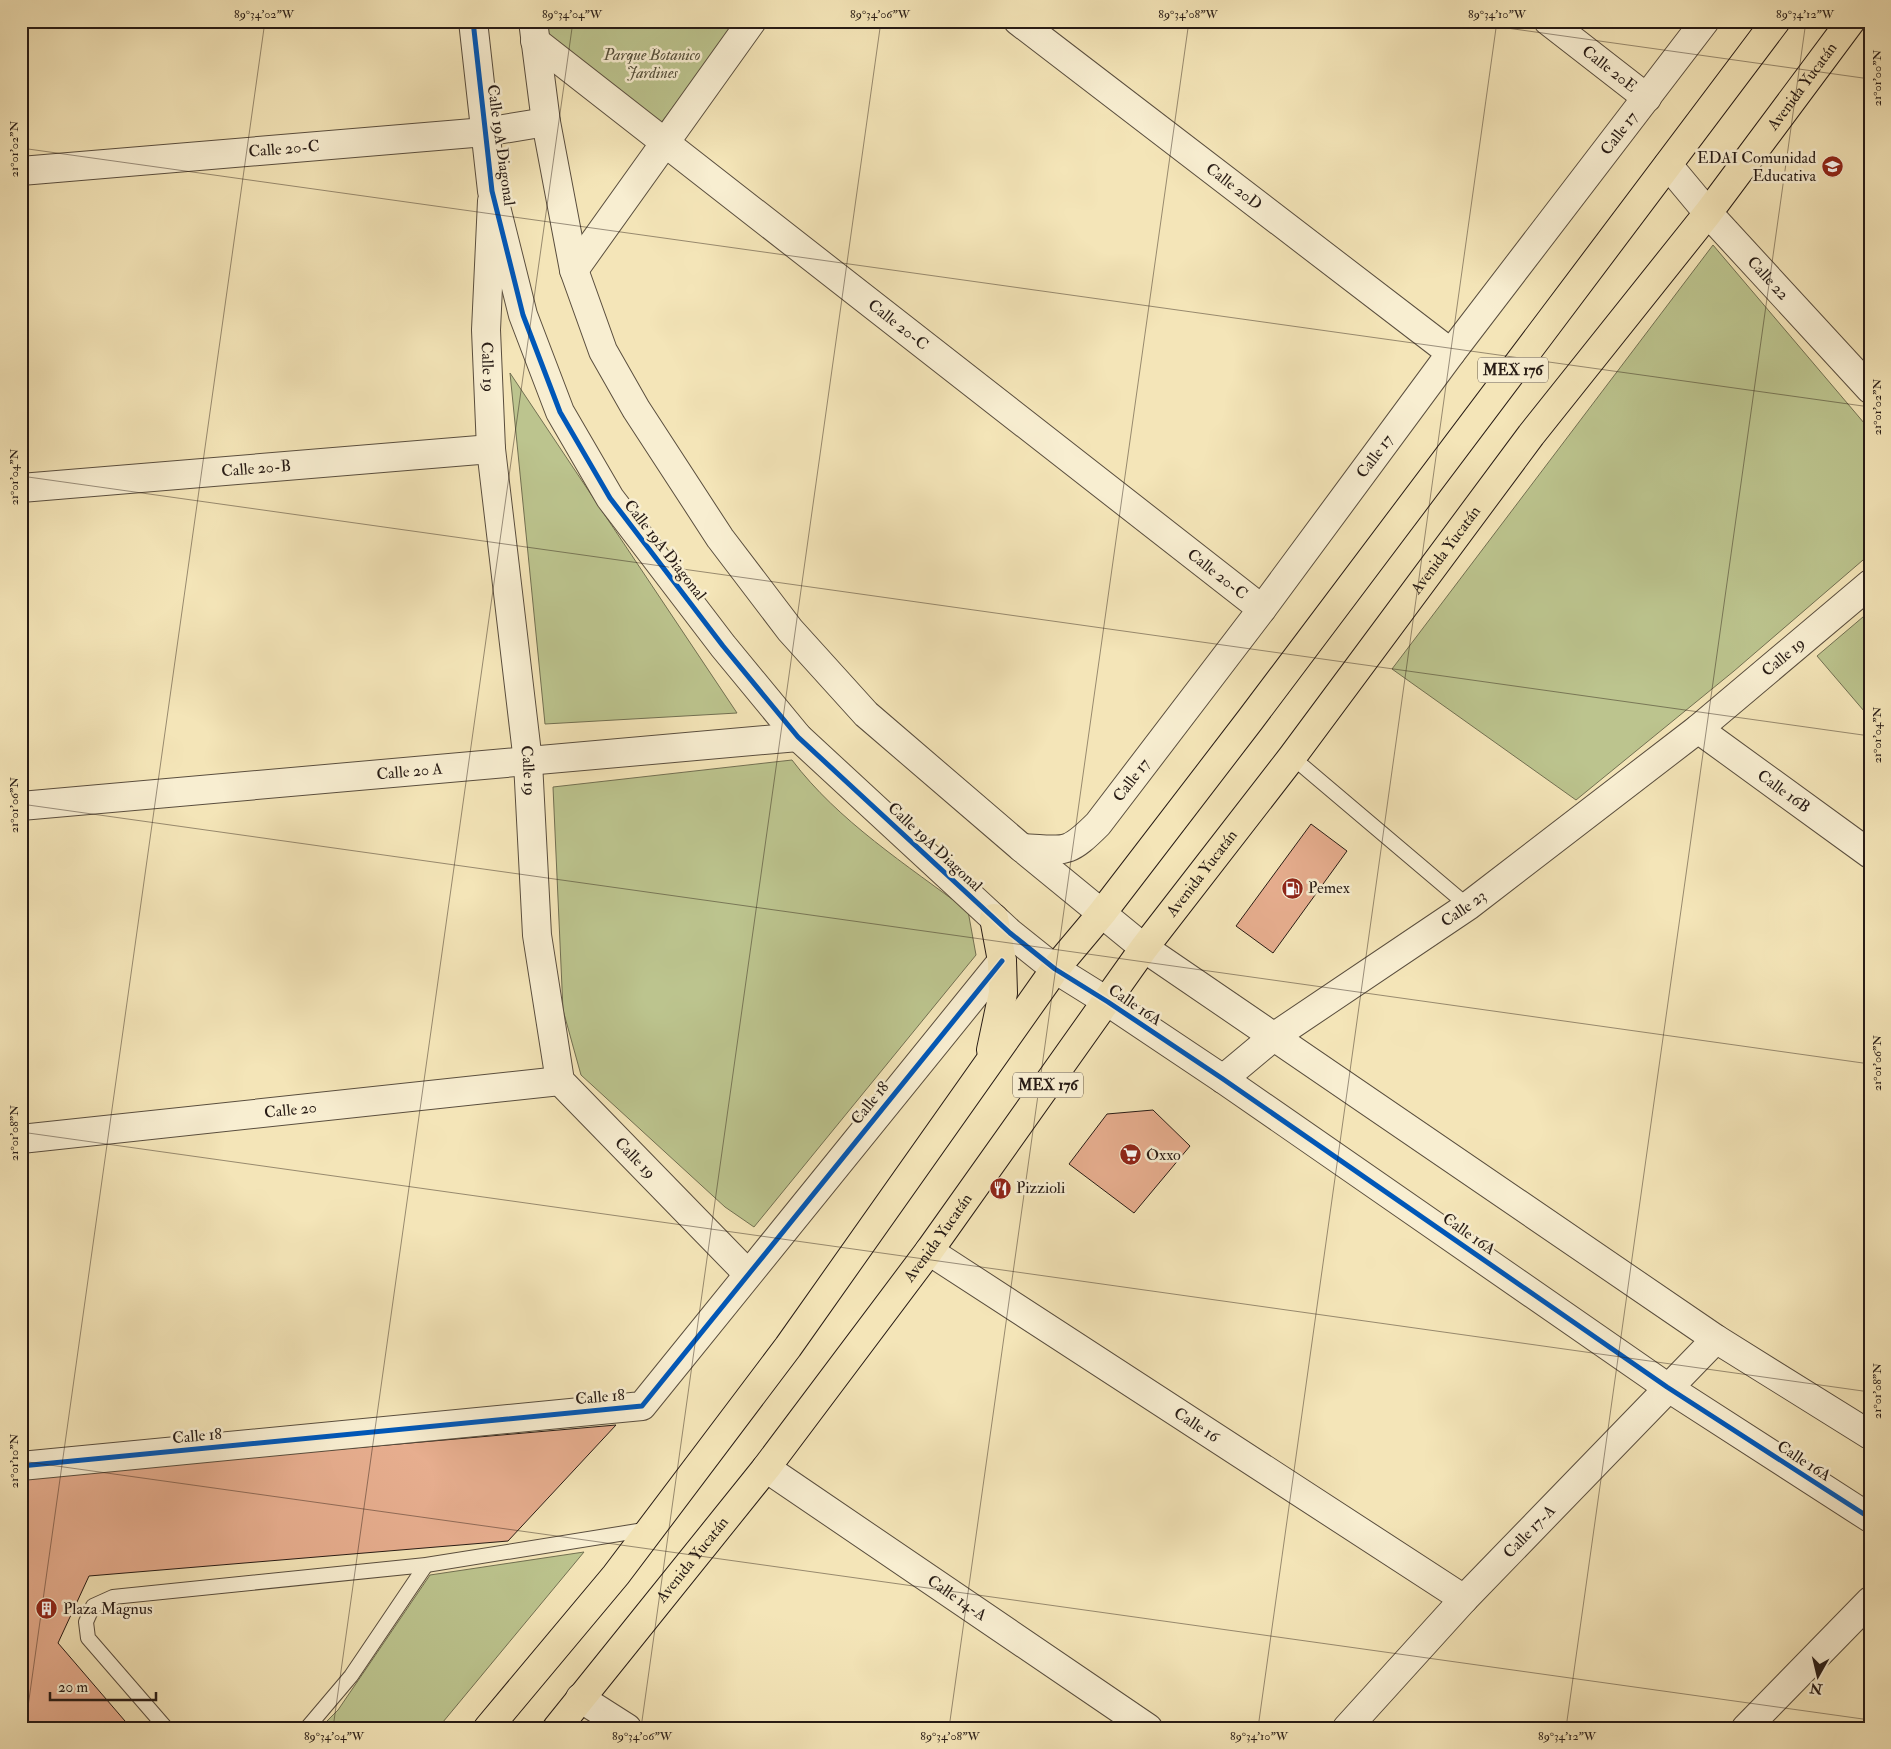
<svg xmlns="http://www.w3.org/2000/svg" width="1891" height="1749" viewBox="0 0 1891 1749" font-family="'IM FELL Double Pica',serif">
  <rect width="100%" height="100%" fill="#f4e5b8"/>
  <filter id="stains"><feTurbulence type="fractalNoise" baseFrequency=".004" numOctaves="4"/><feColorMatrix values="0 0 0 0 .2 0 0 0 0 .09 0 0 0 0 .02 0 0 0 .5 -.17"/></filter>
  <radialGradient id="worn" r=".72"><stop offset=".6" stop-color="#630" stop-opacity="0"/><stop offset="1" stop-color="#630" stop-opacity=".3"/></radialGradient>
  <g fill="#bcc48e" stroke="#727052">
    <path d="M545 21H737L661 123 546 35Z"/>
    <path d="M1713 245 1870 430V554L1734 671 1576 800 1392 669Z"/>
    <path d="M510 373 737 713 545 724Z"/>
    <path d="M1870 611V718L1817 656Z"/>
    <path d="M792 760C838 821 907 865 968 911L976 955 754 1227 725 1207 581 1075 563 1010 553 787Z"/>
    <path d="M584 1552 438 1728H320L338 1710 430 1575Z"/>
  </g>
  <g fill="#e7ae8f" stroke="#271b15">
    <path d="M1311 824 1347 851 1273 953 1236 926Z"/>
    <path d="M1153 1110 1190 1146 1134 1213 1069 1164 1107 1114Z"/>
    <path d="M616 1425 508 1541 89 1576 58 1643 131 1728H21V1477Z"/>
  </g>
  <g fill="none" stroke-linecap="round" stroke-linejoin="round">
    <defs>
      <g id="service">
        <path d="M1292 757 1468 906"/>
        <path d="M166 1728 88 1638 86 1622 93 1606 113 1597 426 1565 650 1529"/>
        <path d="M307 1728 351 1676 426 1565"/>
      </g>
      <g id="minor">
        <path id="s1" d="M1018 21 1451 353"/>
        <path id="s2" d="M1548 21 1647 98"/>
        <path id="s3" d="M535 41 1262 609"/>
        <path id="s4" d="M1668 165 1708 213 1870 389"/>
        <path id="s5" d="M21 171 485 132 546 122"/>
        <path id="s6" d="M492 201 486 330 491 449 528 762 537 935 560 1081 748 1274"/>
        <path d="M574 270 752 21"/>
        <path id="s7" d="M21 488 491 449"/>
        <path id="s8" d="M1698 729 1870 854"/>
        <path id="s9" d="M21 806 798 737"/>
        <path id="s10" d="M1022 848C1065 850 1066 856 1098 824L1262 609 1451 353 1705 21"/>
        <path id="s11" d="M1223 1079 1272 1038 1468 906 1698 729 1870 584"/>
        <path id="s12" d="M21 1139 560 1081"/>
        <path id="s13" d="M929 1251 1464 1599"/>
        <path d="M21 1466 642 1406 1002 961"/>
        <path id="s14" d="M766 1468 1148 1728"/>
        <path d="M580 1698 627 1728"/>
        <path id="s15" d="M1347 1728 1464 1599 1716 1339"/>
        <path d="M1746 1728 1870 1601"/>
      </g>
      <g id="tertiary">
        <path d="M473 21 492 191 523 315 560 412 610 498 723 646 798 737 1010 933 1055 969 1108 1002 1223 1079 1667 1387 1870 1518"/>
        <path d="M533 21 546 122 574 270 603 351 636 409 720 538 790 630 866 714 1022 848 1144 948 1716 1339 1870 1435"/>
      </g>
      <g id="primary">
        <path d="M991 1050 1003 993 1002 961 994 918"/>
        <path d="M488 1728 616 1575 788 1347 1055 969 1102 913 1250 720 1776 21"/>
        <path id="s16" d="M557 1728 766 1468 929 1251 1144 948 1292 757 1531 435 1708 213 1851 21"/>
      </g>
    </defs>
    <use href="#service" stroke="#5a4e3e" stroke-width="16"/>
    <use href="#minor" stroke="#5a4e3e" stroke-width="30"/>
    <use href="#tertiary" stroke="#5a4e3e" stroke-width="30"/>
    <use href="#primary" stroke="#271b15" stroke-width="30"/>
    <use href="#service" stroke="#f8eed1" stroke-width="14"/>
    <use href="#minor" stroke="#f8eed1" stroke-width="28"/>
    <use href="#tertiary" stroke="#f8eed1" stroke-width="28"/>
    <use href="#primary" stroke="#f4e5b8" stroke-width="28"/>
    <defs>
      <g id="cycleway">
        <path d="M473 21 492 191 523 315 560 412 610 498 723 646 798 737 1010 933 1055 969 1108 1002 1223 1079 1667 1387 1870 1518"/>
        <path d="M21 1466 642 1406 1002 961"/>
      </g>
    </defs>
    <use href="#cycleway" stroke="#f8eed1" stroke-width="8"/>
    <use href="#cycleway" stroke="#0057b8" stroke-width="5"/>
  </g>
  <path fill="none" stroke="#271b15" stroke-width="1" stroke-opacity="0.45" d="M1457 21 1870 79M21 148 1870 407M21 476 1870 736M21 804 1870 1064M21 1132 1870 1392M21 1461 1870 1720M25 1728 265 21M333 1728 573 21M641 1728 881 21M949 1728 1189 21M1258 1728 1497 21M1566 1728 1806 21"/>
  <defs>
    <symbol id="school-disc" viewBox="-11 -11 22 22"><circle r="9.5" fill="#8f2418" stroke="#f8eed1"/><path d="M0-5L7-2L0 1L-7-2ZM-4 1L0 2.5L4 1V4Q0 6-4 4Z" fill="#fff"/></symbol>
    <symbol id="fuel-disc" viewBox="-11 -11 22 22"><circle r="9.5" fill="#8f2418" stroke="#f8eed1"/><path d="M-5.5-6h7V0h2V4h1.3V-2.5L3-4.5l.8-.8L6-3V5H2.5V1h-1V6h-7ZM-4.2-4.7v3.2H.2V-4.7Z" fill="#fff"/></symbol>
    <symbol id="supermarket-disc" viewBox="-11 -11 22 22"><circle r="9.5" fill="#8f2418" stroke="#f8eed1"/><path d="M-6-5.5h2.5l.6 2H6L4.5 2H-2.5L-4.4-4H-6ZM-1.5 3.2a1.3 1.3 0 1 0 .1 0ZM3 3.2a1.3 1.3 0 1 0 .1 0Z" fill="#fff"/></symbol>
    <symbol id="restaurant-disc" viewBox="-11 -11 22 22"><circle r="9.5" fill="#8f2418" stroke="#f8eed1"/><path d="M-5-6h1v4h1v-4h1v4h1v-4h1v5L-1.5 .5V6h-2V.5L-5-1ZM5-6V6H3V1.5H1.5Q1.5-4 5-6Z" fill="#fff"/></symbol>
    <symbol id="building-disc" viewBox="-11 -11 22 22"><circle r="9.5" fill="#8f2418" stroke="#f8eed1"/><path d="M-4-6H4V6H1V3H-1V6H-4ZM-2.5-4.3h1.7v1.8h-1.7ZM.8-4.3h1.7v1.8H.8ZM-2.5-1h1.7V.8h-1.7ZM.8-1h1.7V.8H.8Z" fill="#fff"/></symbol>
  </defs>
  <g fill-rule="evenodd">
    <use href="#school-disc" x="1820" y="154" width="25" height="25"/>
    <use href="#fuel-disc" x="1280" y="876" width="25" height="25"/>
    <use href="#supermarket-disc" x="1118" y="1142" width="25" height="25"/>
    <use href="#restaurant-disc" x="988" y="1176" width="25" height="25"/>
    <use href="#building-disc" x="34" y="1596" width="25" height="25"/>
  </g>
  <g text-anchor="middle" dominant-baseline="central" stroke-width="5" stroke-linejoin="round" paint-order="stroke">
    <g fill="#f8eed1" stroke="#665a4d" stroke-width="1">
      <rect x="1478" y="357.5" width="70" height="25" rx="4"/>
      <rect x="1013" y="1072.5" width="70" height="25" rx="4"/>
    </g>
    <g font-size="15" font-weight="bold" fill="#271b15">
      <text x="1513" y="370">MEX 176</text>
      <text x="1048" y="1085">MEX 176</text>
    </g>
    <g font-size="16" font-style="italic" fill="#544e39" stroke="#f8eed1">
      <text x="652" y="55">Parque Botanico<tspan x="652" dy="18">Jardines</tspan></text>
    </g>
    <g font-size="16" fill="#271b15" stroke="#f8eed1">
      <text stroke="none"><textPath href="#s2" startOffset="78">Calle 20E</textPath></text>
      <text stroke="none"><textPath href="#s16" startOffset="2061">Avenida Yucatán</textPath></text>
      <text stroke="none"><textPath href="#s10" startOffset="950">Calle 17</textPath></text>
      <text transform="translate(501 145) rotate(82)">Calle 19A Diagonal</text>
      <text stroke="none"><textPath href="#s5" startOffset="264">Calle 20-C</textPath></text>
      <text stroke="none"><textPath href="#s1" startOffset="272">Calle 20D</textPath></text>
      <text stroke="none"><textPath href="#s4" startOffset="151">Calle 22</textPath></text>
      <text stroke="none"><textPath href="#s3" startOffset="461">Calle 20-C</textPath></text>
      <text stroke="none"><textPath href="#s6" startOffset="166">Calle 19</textPath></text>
      <text stroke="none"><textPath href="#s10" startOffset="545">Calle 17</textPath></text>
      <text stroke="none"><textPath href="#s7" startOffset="236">Calle 20-B</textPath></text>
      <text transform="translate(665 550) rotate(52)">Calle 19A Diagonal</text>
      <text stroke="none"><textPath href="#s16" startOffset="1476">Avenida Yucatán</textPath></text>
      <text stroke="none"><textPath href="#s3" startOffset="866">Calle 20-C</textPath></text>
      <text stroke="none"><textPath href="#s11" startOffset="702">Calle 19</textPath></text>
      <text stroke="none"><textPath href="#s6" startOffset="572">Calle 19</textPath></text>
      <text stroke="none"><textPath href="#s9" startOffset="390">Calle 20 A</textPath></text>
      <text stroke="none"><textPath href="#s10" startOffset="140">Calle 17</textPath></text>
      <text stroke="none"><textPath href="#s8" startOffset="106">Calle 16B</textPath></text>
      <text transform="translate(935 847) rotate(43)">Calle 19A Diagonal</text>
      <text stroke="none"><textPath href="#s16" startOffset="1071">Avenida Yucatán</textPath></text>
      <text stroke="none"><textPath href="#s11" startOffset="295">Calle 23</textPath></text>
      <text transform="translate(1135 1005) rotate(34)">Calle 16A</text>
      <text transform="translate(870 1103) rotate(-51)">Calle 18</text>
      <text stroke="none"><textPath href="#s12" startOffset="271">Calle 20</textPath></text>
      <text stroke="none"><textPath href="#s6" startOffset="992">Calle 19</textPath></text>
      <text transform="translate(1469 1234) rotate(35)">Calle 16A</text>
      <text stroke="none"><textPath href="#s16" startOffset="621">Avenida Yucatán</textPath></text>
      <text transform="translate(600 1397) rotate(-5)">Calle 18</text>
      <text stroke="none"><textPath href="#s13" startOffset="319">Calle 16</textPath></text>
      <text transform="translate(197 1436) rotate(-5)">Calle 18</text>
      <text transform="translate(1804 1461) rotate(33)">Calle 16A</text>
      <text stroke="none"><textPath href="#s15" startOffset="268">Calle 17-A</textPath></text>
      <text stroke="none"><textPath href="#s16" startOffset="216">Avenida Yucatán</textPath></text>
      <text stroke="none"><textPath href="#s14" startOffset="231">Calle 14-A</textPath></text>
    </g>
    <g font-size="16" fill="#271b15" stroke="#f8eed1" text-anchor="start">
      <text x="1816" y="158" text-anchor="end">EDAI Comunidad<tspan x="1816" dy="18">Educativa</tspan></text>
      <text x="1308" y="888">Pemex</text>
      <text x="1146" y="1155">Oxxo</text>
      <text x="1016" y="1188">Pizzioli</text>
      <text x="63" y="1609">Plaza Magnus</text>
    </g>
  </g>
  <rect width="1891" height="1749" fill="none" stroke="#f4e5b8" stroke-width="55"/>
  <g transform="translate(1818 1676) rotate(188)" stroke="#f8eed1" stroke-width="4" paint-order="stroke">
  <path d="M0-4L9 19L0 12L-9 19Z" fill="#271b15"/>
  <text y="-8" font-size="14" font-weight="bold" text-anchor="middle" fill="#271b15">N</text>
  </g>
  <path d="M50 1692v8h106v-8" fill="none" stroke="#271b15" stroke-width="2.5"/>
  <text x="58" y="1692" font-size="15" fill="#271b15" stroke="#f8eed1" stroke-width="4" paint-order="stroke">20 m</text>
  <rect x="28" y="28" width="1836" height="1694" fill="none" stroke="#271b15" stroke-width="2"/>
  <g font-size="12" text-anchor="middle" fill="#271b15">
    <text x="264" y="18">89°34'02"W</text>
    <text x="572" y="18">89°34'04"W</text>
    <text x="880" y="18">89°34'06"W</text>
    <text x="1188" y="18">89°34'08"W</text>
    <text x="1497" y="18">89°34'10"W</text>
    <text x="1805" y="18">89°34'12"W</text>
    <text transform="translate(1877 78) rotate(-90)" y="4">21°01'00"N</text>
    <text transform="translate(14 149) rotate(-90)" y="4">21°01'02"N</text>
    <text transform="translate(1877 407) rotate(-90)" y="4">21°01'02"N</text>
    <text transform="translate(14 477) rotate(-90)" y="4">21°01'04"N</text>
    <text transform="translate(1877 735) rotate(-90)" y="4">21°01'04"N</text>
    <text transform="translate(14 805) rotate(-90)" y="4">21°01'06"N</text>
    <text transform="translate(1877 1063) rotate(-90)" y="4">21°01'06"N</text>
    <text transform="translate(14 1133) rotate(-90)" y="4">21°01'08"N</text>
    <text transform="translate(1877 1391) rotate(-90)" y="4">21°01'08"N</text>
    <text transform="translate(14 1461) rotate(-90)" y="4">21°01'10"N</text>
    <text x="334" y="1740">89°34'04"W</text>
    <text x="642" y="1740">89°34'06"W</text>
    <text x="950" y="1740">89°34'08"W</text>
    <text x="1259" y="1740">89°34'10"W</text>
    <text x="1567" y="1740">89°34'12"W</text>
  </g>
  <rect width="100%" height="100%" filter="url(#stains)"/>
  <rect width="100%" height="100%" fill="url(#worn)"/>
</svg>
